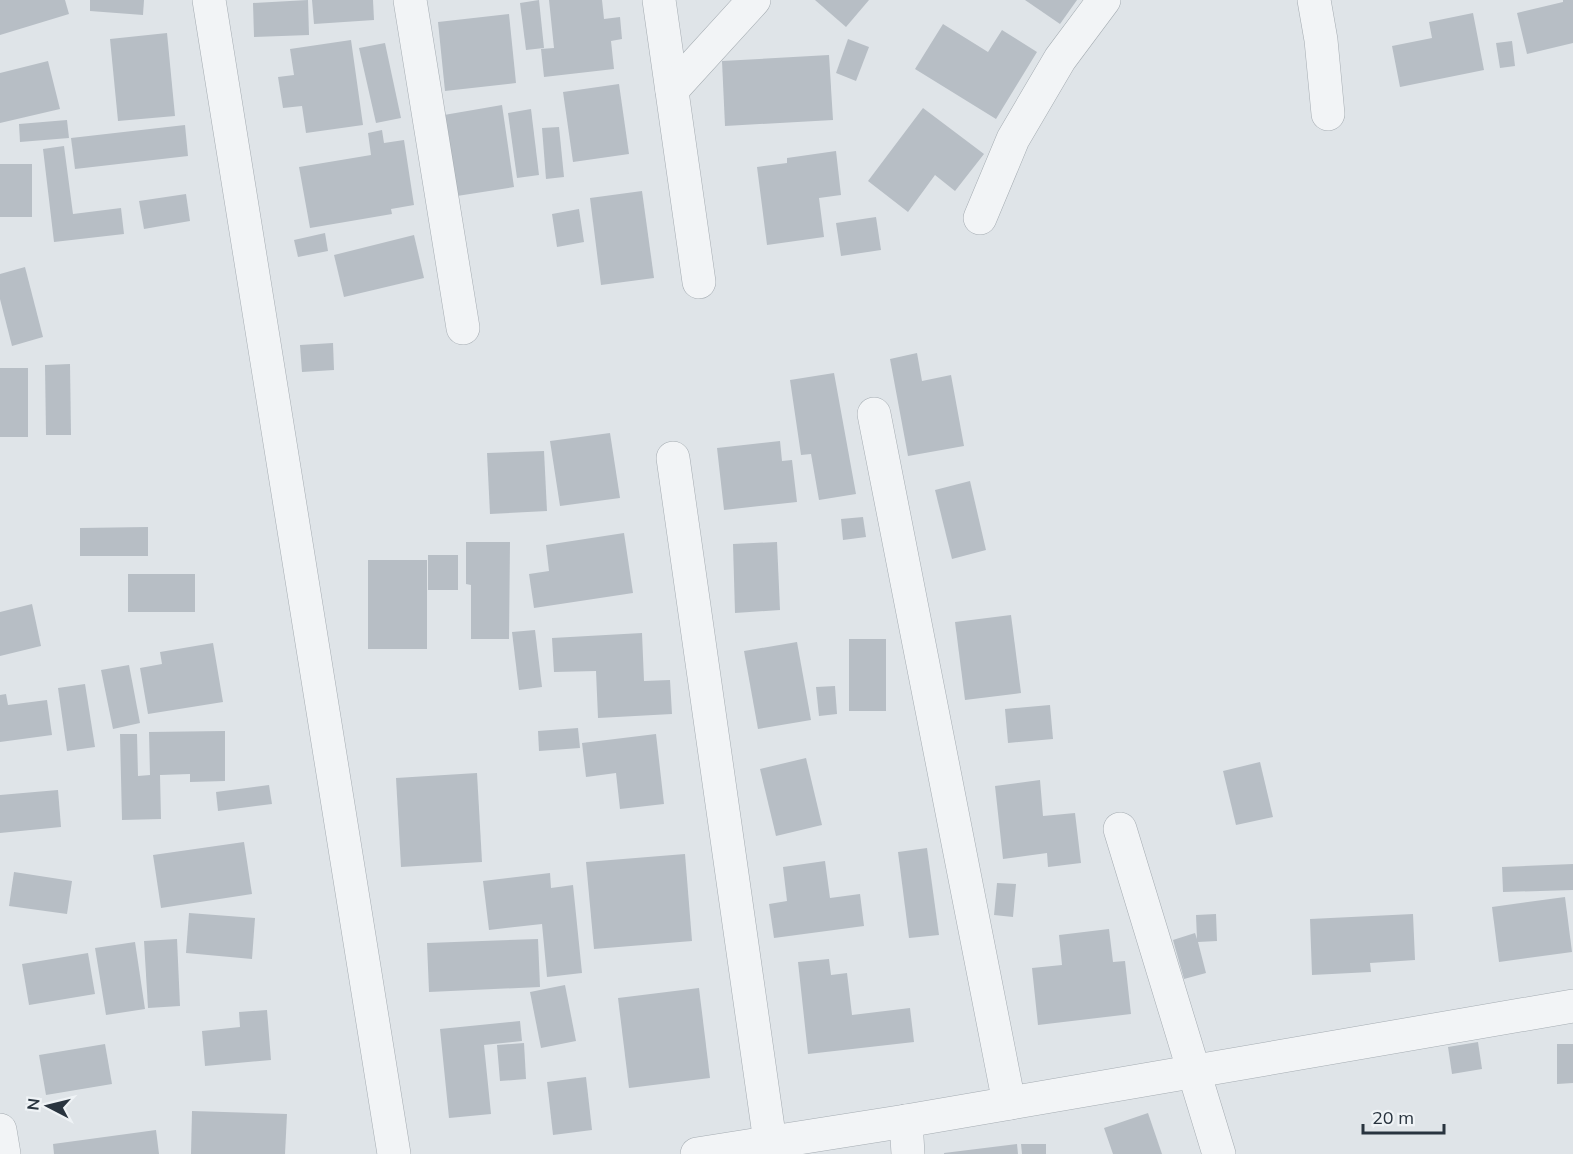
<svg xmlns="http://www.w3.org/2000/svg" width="1573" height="1154" viewBox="0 0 1573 1154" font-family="Mulish,sans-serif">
  <rect width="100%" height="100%" fill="#dfe4e8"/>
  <g fill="#b7bec5">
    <path d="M0 0H65L69 14 0 35Z"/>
    <path d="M90 0H144L143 15 90 11Z"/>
    <path d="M308 0 309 35 254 37 253 3Z"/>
    <path d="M312 0H373L374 20 314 24Z"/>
    <path d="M539 0 544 48 526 50 520 3Z"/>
    <path d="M549 0H602L604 19 620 17 622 39 611 41 614 69 544 77 541 49 554 48Z"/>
    <path d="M815 0H869L846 27Z"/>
    <path d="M1025 0H1077L1060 24Z"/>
    <path d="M1563 0H1573V43L1527 54 1517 13 1563 2Z"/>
    <path d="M1473 13 1484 70 1400 87 1392 46 1432 38 1429 22Z"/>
    <path d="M509 14 516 83 445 91 438 22Z"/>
    <path d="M943 24 988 52 1002 30 1037 52 996 119 915 69Z"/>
    <path d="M167 33 175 116 118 121 110 39Z"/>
    <path d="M848 39 869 47 856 81 836 73Z"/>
    <path d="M351 40 363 125 306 133 302 106 283 108 278 77 294 75 290 49Z"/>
    <path d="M1512 41 1515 66 1500 68 1496 43Z"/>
    <path d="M385 43 401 118 376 123 359 48Z"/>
    <path d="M829 55 833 120 725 126 722 61Z"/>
    <path d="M48 61 60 109 0 123V73Z"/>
    <path d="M619 84 629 154 573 162 563 92Z"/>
    <path d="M502 105 514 187 457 196 444 115Z"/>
    <path d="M923 108 984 154 955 191 935 175 908 212 868 181Z"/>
    <path d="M531 109 539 175 517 178 508 113Z"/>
    <path d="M67 120 69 138 20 142 19 124Z"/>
    <path d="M185 125 188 156 75 169 71 138Z"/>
    <path d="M559 127 564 177 546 179 542 128Z"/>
    <path d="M382 130 384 143 404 140 414 205 391 209 392 214 310 228 299 167 371 155 368 133Z"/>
    <path d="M64 146 73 214 121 208 124 234 54 242 43 149Z"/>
    <path d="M836 151 841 195 819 198 824 237 767 245 757 167 787 163V158Z"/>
    <rect x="0" y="164" width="32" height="53"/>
    <path d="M642 191 654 278 601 285 590 198Z"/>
    <path d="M186 194 190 221 144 229 139 201Z"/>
    <path d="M579 209 584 242 557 247 552 214Z"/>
    <path d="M876 217 881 250 841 256 836 223Z"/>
    <path d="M325 233 328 251 298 257 294 240Z"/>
    <path d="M414 235 424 278 344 297 334 255Z"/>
    <path d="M25 267 43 337 12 346 0 299V274Z"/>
    <path d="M333 343 334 370 302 372 300 345Z"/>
    <path d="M917 353 922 381 951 375 964 446 908 456 890 359Z"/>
    <path d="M70 364 71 435H46L45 365Z"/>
    <rect x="0" y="368" width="28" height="69"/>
    <path d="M834 373 856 494 819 500 811 454 801 455 790 380Z"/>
    <path d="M610 433 620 498 560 506 550 441Z"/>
    <path d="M780 441 782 461 792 460 797 502 724 510 717 448Z"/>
    <path d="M544 451 547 511 490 514 487 453Z"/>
    <path d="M970 481 986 550 952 559 935 490Z"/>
    <path d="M863 517 866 537 843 540 841 519Z"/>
    <path d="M148 527V556H80V528Z"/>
    <path d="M624 533 633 593 534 608 529 574 549 571 546 545Z"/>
    <path d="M466 542H510L509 639H471V585L466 584Z"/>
    <path d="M777 542 780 610 735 613 733 544Z"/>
    <rect x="428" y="555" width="30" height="35"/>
    <rect x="368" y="560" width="59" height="89"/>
    <rect x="128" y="574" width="67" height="38"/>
    <path d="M32 604 41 646 0 656V612Z"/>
    <path d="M1011 615 1021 693 965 700 955 622Z"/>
    <path d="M535 630 542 687 519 690 512 632Z"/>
    <path d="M642 633 644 681 670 680 672 714 598 718 596 671 554 672 552 638Z"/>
    <rect x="849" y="639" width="37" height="72"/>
    <path d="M797 642 811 720 758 729 744 651Z"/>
    <path d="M213 643 223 702 148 714 140 668 162 664 160 652Z"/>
    <path d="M129 665 140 723 113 729 101 670Z"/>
    <path d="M85 684 95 747 67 751 58 688Z"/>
    <path d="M835 686 837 714 819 716 816 687Z"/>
    <path d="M6 694 8 705 47 700 52 735 0 742V695Z"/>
    <path d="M1050 705 1053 739 1008 743 1005 709Z"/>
    <path d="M578 728 580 748 539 751 538 731Z"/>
    <path d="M225 731V781L190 782V774L160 775 161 819 122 820 120 734H137L138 776 150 775 149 732Z"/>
    <path d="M656 734 664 804 620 809 616 773 586 777 582 743Z"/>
    <path d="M806 758 822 825 776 836 760 769Z"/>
    <path d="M1260 762 1273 817 1236 825 1223 771Z"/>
    <path d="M477 773 482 862 401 867 396 778Z"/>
    <path d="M1040 780 1043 816 1075 813 1081 863 1048 867 1047 853 1003 859 995 786Z"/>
    <path d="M269 785 272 804 218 811 216 792Z"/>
    <path d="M58 790 61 827 0 833V795Z"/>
    <path d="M244 842 252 894 161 908 153 855Z"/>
    <path d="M927 848 939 935 909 938 898 852Z"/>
    <path d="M685 854 692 941 594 949 586 862Z"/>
    <path d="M825 861 830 898 860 894 864 926 774 938 769 904 787 901 783 867Z"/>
    <path d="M1573 864V890L1503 892 1502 867Z"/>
    <path d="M14 872 72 881 67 914 9 906Z"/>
    <path d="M550 873 551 888 573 885 582 973 547 977 542 924 489 930 483 881Z"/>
    <path d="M997 883 1016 884 1013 917 994 915Z"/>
    <path d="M1565 897 1572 952 1499 962 1492 907Z"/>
    <path d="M189 913 255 918 252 959 186 953Z"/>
    <path d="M1216 914 1217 941 1198 942 1206 973 1184 979 1173 940 1195 933 1197 939 1196 915Z"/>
    <path d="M1413 914 1415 960 1370 963 1371 972 1312 975 1310 919Z"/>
    <path d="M1109 929 1113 962 1125 961 1131 1014 1038 1025 1032 968 1062 965 1059 935Z"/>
    <path d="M177 939 180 1006 148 1008 144 941Z"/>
    <path d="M538 939 540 987 429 992 427 943Z"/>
    <path d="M135 942 145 1009 106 1015 95 948Z"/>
    <path d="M88 953 95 994 29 1005 22 964Z"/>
    <path d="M829 959 831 975 847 973 852 1015 910 1008 914 1042 808 1054 798 962Z"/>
    <path d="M565 985 576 1041 541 1048 530 992Z"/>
    <path d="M699 988 710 1078 629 1088 618 998Z"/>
    <path d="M267 1010 271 1060 205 1066 202 1031 240 1027 239 1012Z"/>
    <path d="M520 1021 522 1041 484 1045 491 1114 449 1118 440 1029Z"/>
    <path d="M1478 1042 1482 1069 1452 1074 1448 1047Z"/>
    <path d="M524 1043 526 1079 500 1081 497 1045Z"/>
    <path d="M105 1044 112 1084 46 1095 39 1055Z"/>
    <path d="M1557 1044H1573V1083L1557 1084Z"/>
    <path d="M586 1077 592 1130 553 1135 547 1082Z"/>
    <path d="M192 1111 287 1114 285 1154H191Z"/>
    <path d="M1148 1113 1162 1154H1113L1104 1128Z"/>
    <path d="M156 1130 159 1154H54L53 1144Z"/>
    <path d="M1017 1144 1018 1154H944V1153Z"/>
    <path d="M1021 1144H1046V1154H1022Z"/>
  </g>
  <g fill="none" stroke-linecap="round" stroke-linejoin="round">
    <defs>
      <g id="minor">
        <path d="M209 0 394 1154"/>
        <path d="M410 0 463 328"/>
        <path d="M659 0 699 282"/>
        <path d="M1314 0 1321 40 1328 114"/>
        <path d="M672 90 754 0"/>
        <path d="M980 218 1013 139 1060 59 1104 0"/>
        <path d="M874 414 1009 1103"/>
        <path d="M673 458 770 1142"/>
        <path d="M1120 829 1219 1154"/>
        <path d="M906 1121 908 1154"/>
        <path d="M0 1130 4 1154"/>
        <path d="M697 1154 906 1121 1573 1006"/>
      </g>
    </defs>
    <use href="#minor" stroke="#a5acb2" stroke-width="34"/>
    <use href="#minor" stroke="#f2f4f6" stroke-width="33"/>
  </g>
  <g transform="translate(48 1106) rotate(277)" stroke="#eff3f6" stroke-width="4.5" paint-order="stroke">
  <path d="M0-4.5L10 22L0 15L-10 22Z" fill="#29343f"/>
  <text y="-9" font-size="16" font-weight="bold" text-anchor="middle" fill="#29343f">N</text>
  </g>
  <path d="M1363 1124v9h81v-9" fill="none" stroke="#29343f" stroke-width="3"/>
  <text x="1372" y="1124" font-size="18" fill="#29343f" stroke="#eff3f6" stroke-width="4.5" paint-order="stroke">20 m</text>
</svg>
